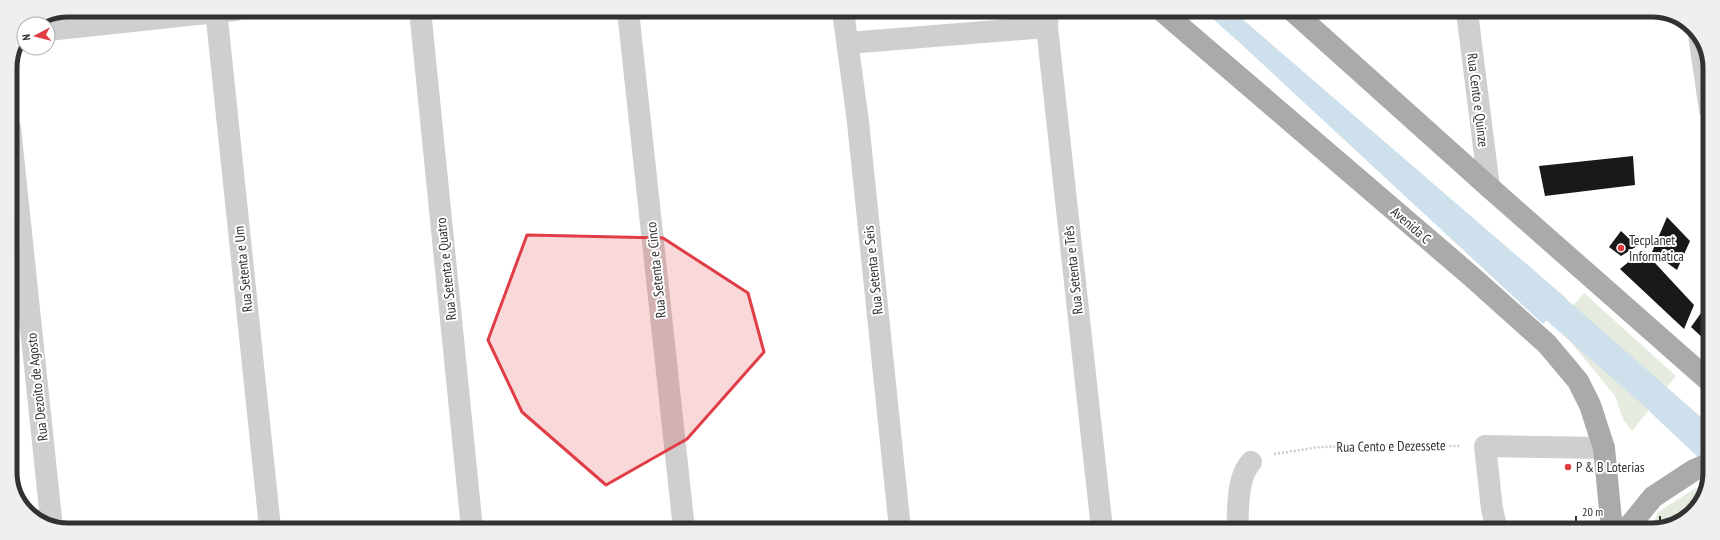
<svg xmlns="http://www.w3.org/2000/svg" width="1720" height="540" viewBox="0 0 1720 540" font-family="'PT Sans Narrow',sans-serif">
  <rect width="100%" height="100%" fill="#fff"/>
  <g fill="#e5ebde">
    <path d="M1584 293 1676 376 1632 431 1623 419 1615 396 1557 325Z"/>
    <path d="M1708 486 1687 518 1650 530 1658 512 1694 489Z"/>
  </g>
  <g fill="#cee0ec">
    <path d="M1204 11H1233L1566 298 1543 324 1241 44Z"/>
    <path d="M1666 389 1708 429V449L1699 458 1649 411Z"/>
  </g>
  <g fill="none" stroke-linecap="round" stroke-linejoin="round">
    <path stroke="#cee0ec" stroke-width="29" d="M1527 284 1689 426"/>
  </g>
  <g fill="#191919">
    <path d="M1633 156 1635 185 1545 196 1539 166Z"/>
    <path d="M1667 217 1690 241 1677 270 1652 252Z"/>
    <path d="M1621 231 1637 246 1621 256 1609 247Z"/>
    <path d="M1643 250 1694 305 1684 329 1620 269Z"/>
    <path d="M1709 302V334L1704 339 1691 327Z"/>
  </g>
  <g fill="none" stroke-linecap="round" stroke-linejoin="round">
    <path stroke="#ccc" stroke-width="2.5" stroke-dasharray="2 2" stroke-linecap="butt" d="M1274 454 1320 447 1390 445 1460 446"/>
    <g stroke="#cfcfcf" stroke-width="22">
      <path d="M216 10 270 528"/>
      <path d="M420 10 472 529"/>
      <path d="M628 11 684 529"/>
      <path d="M843 11 858 122 900 529"/>
      <path d="M1048 11 1047 27 1102 529"/>
      <path d="M1467 12 1489 187"/>
      <path d="M48 30 235 10"/>
      <path d="M1699 35 1710 110"/>
      <path d="M848 43 1047 27"/>
      <path d="M10 128 52 528"/>
      <path d="M1237 529C1239 508 1236 479 1251 462"/>
      <path d="M1497 530 1492 509 1485 446 1604 448"/>
    </g>
    <g stroke="#aaa" stroke-width="22">
      <path d="M1162 11 1471 276 1547 344 1578 381 1590 405 1604 448 1612 530"/>
      <path d="M1294 12 1489 187 1708 380"/>
      <path d="M1626 530 1653 497 1694 470 1708 464"/>
    </g>
  </g>
  <path fill="#e03d46" fill-opacity="0.2" stroke="#e03d46" stroke-width="3" stroke-linejoin="round" d="M527 235 663 238 748 293 764 352 687 439 606 485 522 412 488 340Z"/>
  <g fill="#e03d46" stroke="#fff" stroke-width="1.5">
    <circle cx="1621" cy="248" r="4"/>
    <circle cx="1568" cy="467" r="4"/>
  </g>
  <g text-anchor="middle" dominant-baseline="central" stroke-width="4" stroke-linejoin="round" paint-order="stroke">
    <g font-size="14" fill="#323232" stroke="#fff">
      <text transform="translate(1478 100) rotate(83)">Rua Cento e Quinze</text>
      <text transform="translate(1411 225) rotate(41)">Avenida C</text>
      <text transform="translate(243 269) rotate(-96)">Rua Setenta e Um</text>
      <text transform="translate(446 269) rotate(-96)">Rua Setenta e Quatro</text>
      <text transform="translate(656 270) rotate(-96)">Rua Setenta e Cinco</text>
      <text transform="translate(873 270) rotate(-96)">Rua Setenta e Seis</text>
      <text transform="translate(1073 270) rotate(-96)">Rua Setenta e Três</text>
      <text transform="translate(37 387) rotate(-96)">Rua Dezoito de Agosto</text>
      <text transform="translate(1391 446) rotate(-1)">Rua Cento e Dezessete</text>
    </g>
    <g font-size="14" fill="#323232" stroke="#fff" text-anchor="start">
      <text x="1629" y="240">Tecplanet<tspan x="1629" dy="16">Informática</tspan></text>
      <text x="1576" y="467">P &amp; B Loterias</text>
    </g>
  </g>
  <path d="M0 0H1720V540H0ZM68 17H1652A51 51 0 0 1 1703 68V472A51 51 0 0 1 1652 523H68A51 51 0 0 1 17 472V68A51 51 0 0 1 68 17Z" fill="#efefef" fill-rule="evenodd"/>
  <path fill="none" stroke="#323232" stroke-width="5" d="M68 17H1652A51 51 0 0 1 1703 68V472A51 51 0 0 1 1652 523H68A51 51 0 0 1 17 472V68A51 51 0 0 1 68 17Z"/>
  <g transform="translate(36 36) rotate(263)"><circle r="19" fill="#ffffff" stroke="#adadad"/>
  <path d="M0-3L7 15L0 10L-7 15Z" fill="#e03d46"/>
  <text y="-6" font-size="11" font-weight="bold" text-anchor="middle" fill="#323232">N</text>
  </g>
  <path d="M1576 516v6h84v-6" fill="none" stroke="#323232" stroke-width="2"/>
  <text x="1582" y="516" font-size="12" fill="#323232" stroke="#ffffff" stroke-width="3" paint-order="stroke">20 m</text>
</svg>
